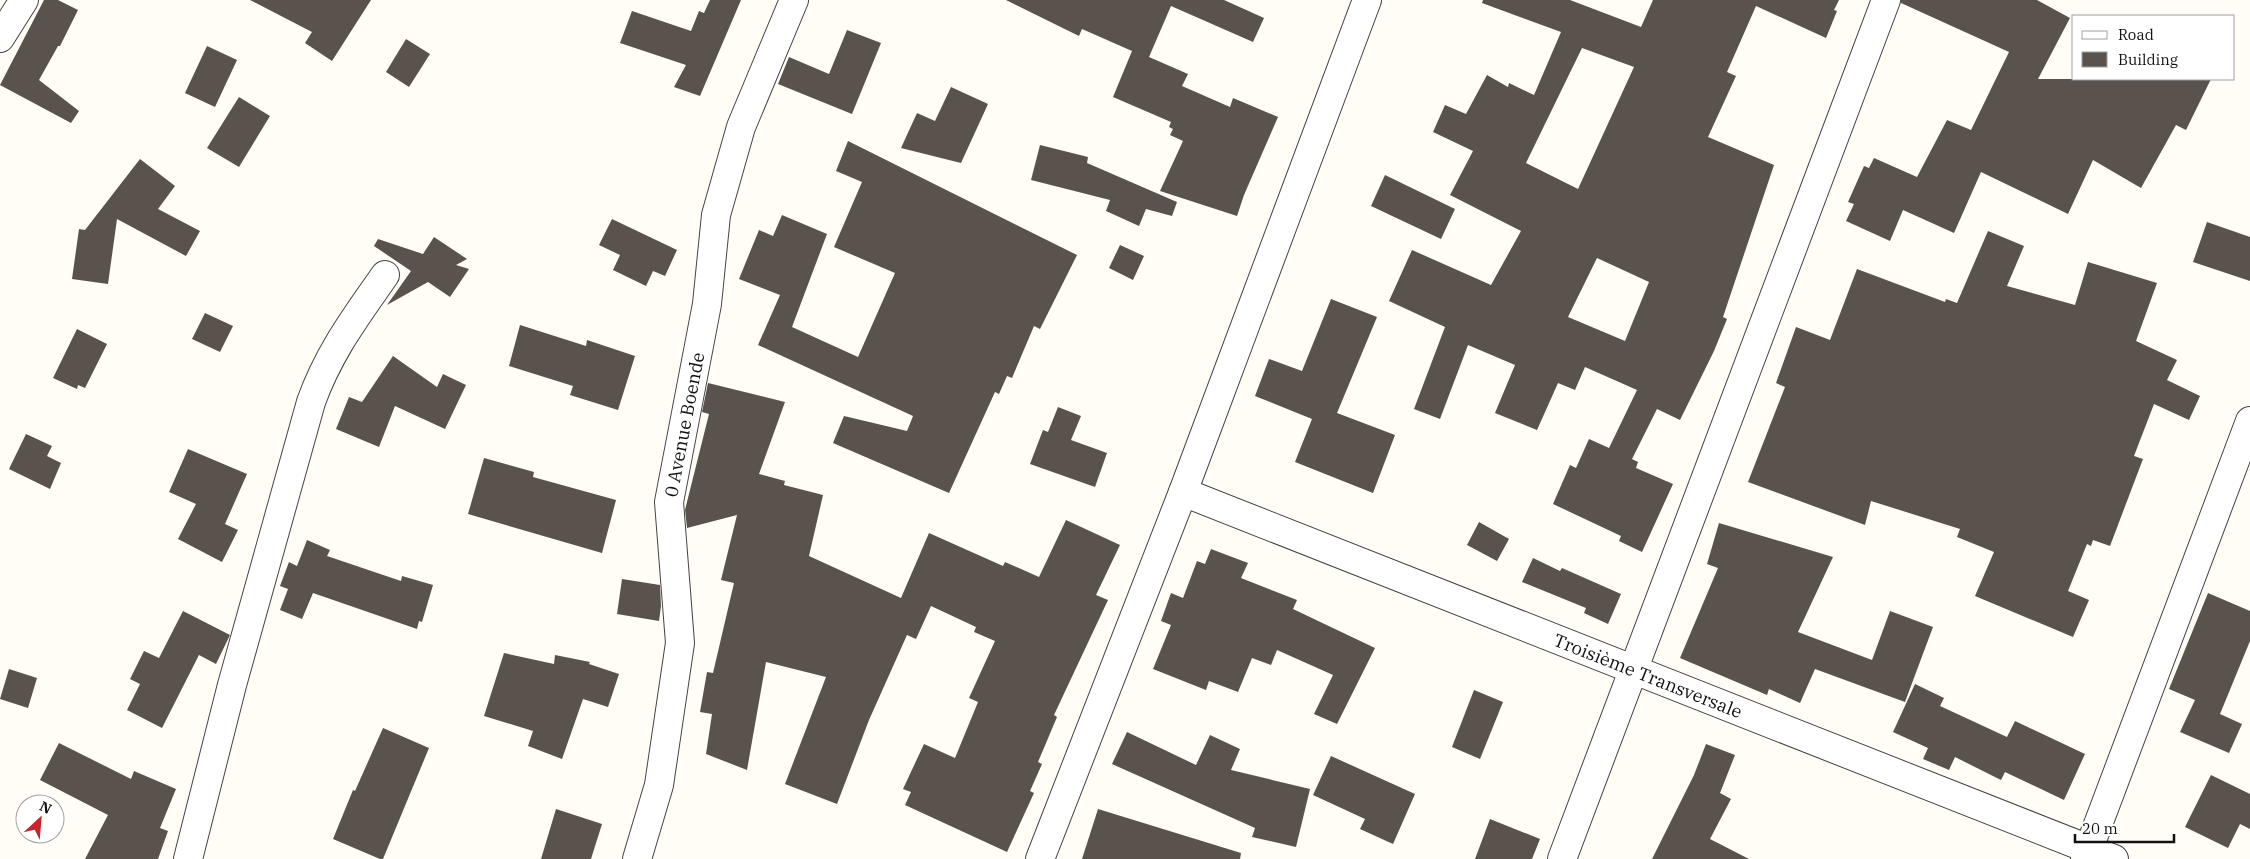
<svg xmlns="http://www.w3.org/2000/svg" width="2250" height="859" viewBox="0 0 2250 859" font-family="'IBM Plex Serif',serif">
  <rect width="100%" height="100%" fill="#fffdf5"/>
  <g fill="#5a524d" fill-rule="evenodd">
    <path d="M44 0H58L78 10 60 46H58L39 80 79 111 71 123 0 85Z"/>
    <path d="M250 0H371L332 61 305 43 312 32Z"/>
    <path d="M710 0H741L700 96 674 87 686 65 620 43 632 11 691 31 699 11 704 13Z"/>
    <path d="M1006 0H1224L1264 18 1253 42 1171 6 1149 57 1188 74 1182 86 1230 107 1233 98 1278 117 1244 195 1237 216 1160 191 1183 141 1170 135 1173 129 1169 127 1171 122 1113 97 1132 51 1082 29 1079 36Z"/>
    <path d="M1483 0H1570L1641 27 1653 0H1839L1834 10 1837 11 1826 38 1756 6 1727 72 1736 76 1708 137 1774 165 1723 317 1727 319 1714 351 1680 420 1657 409 1632 459 1638 462 1636 468 1673 484 1642 552 1619 541 1621 536 1553 504 1570 465 1576 468 1589 439 1609 448 1637 390 1585 367 1575 390 1558 383 1537 430 1495 413 1515 365 1468 345 1440 419 1414 409 1445 327 1389 301 1412 250 1491 285 1521 231 1450 195 1473 151 1433 132 1445 105 1466 114 1487 75 1508 87 1509 83 1534 95 1561 32 1482 3ZM1582 48 1634 67 1578 189 1526 163ZM1597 258 1649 282 1625 341 1568 317Z"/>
    <path d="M1901 0H2037L2070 18 2038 79H2211L2186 130 2176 125 2141 188 2093 160 2068 214 1981 172 1954 233 1903 210 1890 241 1846 221 1854 204 1848 202 1864 166 1869 168 1874 158 1917 177 1947 120 1971 130 2009 52 1901 3Z"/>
    <path d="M847 30 881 43 852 114 778 84 789 57 829 74Z"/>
    <path d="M406 39 430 54 409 87 386 72Z"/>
    <path d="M207 46 237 60 215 107 185 93Z"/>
    <path d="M951 87 988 104 961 163 901 148 917 113 935 121Z"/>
    <path d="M239 97 270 116 239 167 207 148Z"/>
    <path d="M848 141 1077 255 1040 329 1034 326 1012 378 1007 376 999 394 995 392 949 493 833 443 844 416 907 431 913 416 758 345 780 295 739 279 759 230 773 236 782 215 827 234 792 327 858 357 895 273 834 247 862 182 836 171Z"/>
    <path d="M1040 145 1088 157 1087 163 1177 202 1172 216 1146 209 1139 226 1106 211 1110 200 1031 180Z"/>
    <path d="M140 159 175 186 158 209 200 231 186 256 117 219 108 284 72 279 79 229 85 230Z"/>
    <path d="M1385 175 1455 209 1441 239 1371 206Z"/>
    <path d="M612 219 677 250 665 276 653 271 646 286 613 270 620 255 599 245Z"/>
    <path d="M2207 222 2250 237V281L2193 262Z"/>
    <path d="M1988 231 2024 246 2007 286 2075 305 2088 262 2157 283 2136 341 2177 360 2167 380 2200 396 2189 420 2154 404 2134 456 2143 459 2110 546 2093 540 2091 546 2087 544 2068 591 2089 600 2073 637 1975 596 1994 552 1957 537 1960 529 1871 501 1865 525 1748 482 1785 387 1776 383 1796 327 1830 340 1857 269 1945 302 1946 299 1957 303Z"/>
    <path d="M434 237 467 259 456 265 469 269 450 297 428 282 387 305 411 271 374 246 378 239 423 254Z"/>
    <path d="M1120 245 1144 256 1133 280 1109 268Z"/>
    <path d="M1331 299 1377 317 1337 413 1395 435 1373 493 1295 462 1312 419 1255 396 1269 359 1302 371Z"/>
    <path d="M205 313 233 326 220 352 192 339Z"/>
    <path d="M520 325 586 346 587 340 635 356 618 410 570 395 573 386 509 366Z"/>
    <path d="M77 329 107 344 85 388 78 385 77 389 53 378Z"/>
    <path d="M393 356 437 387 443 374 466 385 445 429 395 406 379 447 336 429 349 397 362 402Z"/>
    <path d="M708 383 785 402 759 474 785 481 784 485 823 495 809 556 901 598 929 533 1003 566 1005 562 1039 577 1066 520 1120 545 1096 595 1108 600 1054 715 1057 717 1038 762 1042 764 1030 791 1034 793 1007 852 905 805 911 792 903 789 924 744 955 758 978 702 969 698 995 641 974 632 976 627 931 606 916 639 907 635 869 720 837 804 785 784 826 677 766 662 747 770 706 754 712 714 700 712 707 672 713 673 734 583 721 580 737 515 687 528 685 510 709 414 702 412Z"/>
    <path d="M1058 407 1081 416 1071 440 1107 453 1095 487 1030 464 1043 430 1048 432Z"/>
    <path d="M26 434 52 446 47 456 61 463 50 489 9 469Z"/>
    <path d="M188 449 247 474 225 524 238 530 222 562 178 539 196 504 169 492Z"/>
    <path d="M484 458 534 472 533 477 616 500 602 553 468 514Z"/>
    <path d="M1479 522 1509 539 1497 561 1467 545Z"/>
    <path d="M1719 523 1833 557 1798 632 1872 660 1890 611 1933 627 1905 702 1815 669 1800 703 1769 689 1767 695 1680 658 1718 568 1707 564Z"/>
    <path d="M307 540 330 550 327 556 401 581 402 576 433 585 422 622 419 621 417 629 313 593 302 619 280 610 288 589 280 586 289 562 297 566Z"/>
    <path d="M1211 549 1248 563 1241 578 1297 600 1293 609 1375 648 1337 724 1314 714 1333 675 1277 650 1271 665 1252 658 1238 692 1209 681 1206 690 1153 669 1171 625 1161 621 1171 593 1183 598 1197 561 1205 564Z"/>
    <path d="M1533 558 1560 571 1562 568 1621 594 1608 624 1584 613 1586 608 1522 582Z"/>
    <path d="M622 579 660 585 661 606 659 621 617 614Z"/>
    <path d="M2208 593 2250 611V641L2220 714 2242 724 2229 753 2180 732 2195 700 2169 689Z"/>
    <path d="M183 611 230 635 216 664 199 655 162 728 127 710 140 684 130 679 144 651 159 658Z"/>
    <path d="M504 653 554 664 555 655 590 662 589 664 619 674 608 707 583 699 562 759 528 746 533 731 484 716Z"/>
    <path d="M9 669 37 678 28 708 0 699Z"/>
    <path d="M1915 684 1944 698 1940 706 2007 737 2015 721 2085 754 2064 800 2005 772 2001 780 1955 757 1949 770 1923 759 1928 748 1893 732Z"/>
    <path d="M1474 690 1503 702 1480 759 1452 747Z"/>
    <path d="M383 728 429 748 383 859H380L333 839 353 790 355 791Z"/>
    <path d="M1127 732 1196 765 1210 735 1240 749 1231 770 1310 789 1296 847 1252 837 1255 828 1112 764Z"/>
    <path d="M59 743 131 779 134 771 176 789 160 828 168 831 158 859H85L108 815 40 780Z"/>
    <path d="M1706 744 1735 755 1720 793 1731 799 1710 839 1749 859H1652L1694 775Z"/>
    <path d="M1331 756 1415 794 1393 844 1360 829 1365 819 1313 795Z"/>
    <path d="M2211 775 2250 794V829L2240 824 2228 848 2185 827Z"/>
    <path d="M556 809 602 824 591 859H541Z"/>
    <path d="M1098 809 1241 853 1240 859H1082Z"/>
    <path d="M1490 819 1540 839 1532 859H1475Z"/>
  </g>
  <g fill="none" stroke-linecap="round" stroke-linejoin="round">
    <defs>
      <g id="minor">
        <path d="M0 38 24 0"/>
        <path id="s1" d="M1183 492 2114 859"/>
        <path d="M188 859 232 685 311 402C329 352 355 318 385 275"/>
        <path id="s2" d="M637 859 659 785 680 643 669 502 707 304 716 215 741 127 794 0"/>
        <path d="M1040 859 1183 492 1367 0"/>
        <path d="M1562 859 1886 0"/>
        <path d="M2085 859 2250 421"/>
      </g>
    </defs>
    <use href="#minor" stroke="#444" stroke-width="30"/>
    <use href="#minor" stroke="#fff" stroke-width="28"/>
  </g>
  <g text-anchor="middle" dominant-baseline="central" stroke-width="5" stroke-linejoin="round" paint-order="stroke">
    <g font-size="18" fill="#111" stroke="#fff">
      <text stroke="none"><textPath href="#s2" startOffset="441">0 Avenue Boende</textPath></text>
      <text stroke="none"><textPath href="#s1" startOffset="500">Troisième Transversale</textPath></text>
    </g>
  </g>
  <rect x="2072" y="15" width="162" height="65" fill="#ffffff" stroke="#a0a0a0"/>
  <rect x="2082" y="31" width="25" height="8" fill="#ffffff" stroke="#a0a0a0"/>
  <text x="2118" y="40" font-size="15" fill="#111111">Road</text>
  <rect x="2082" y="52" width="25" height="15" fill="#5a524d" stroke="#a0a0a0"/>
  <text x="2118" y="65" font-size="15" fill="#111111">Building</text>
  <g transform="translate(40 819) rotate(26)"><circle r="24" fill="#ffffff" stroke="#a0a0a0"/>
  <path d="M0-4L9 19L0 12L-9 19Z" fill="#c4262e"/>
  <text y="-8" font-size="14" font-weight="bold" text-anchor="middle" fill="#111111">N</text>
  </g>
  <path d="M2075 834v8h99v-8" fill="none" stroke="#111111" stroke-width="2.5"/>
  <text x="2082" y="834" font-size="15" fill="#111111" stroke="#ffffff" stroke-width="4" paint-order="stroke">20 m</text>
</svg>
